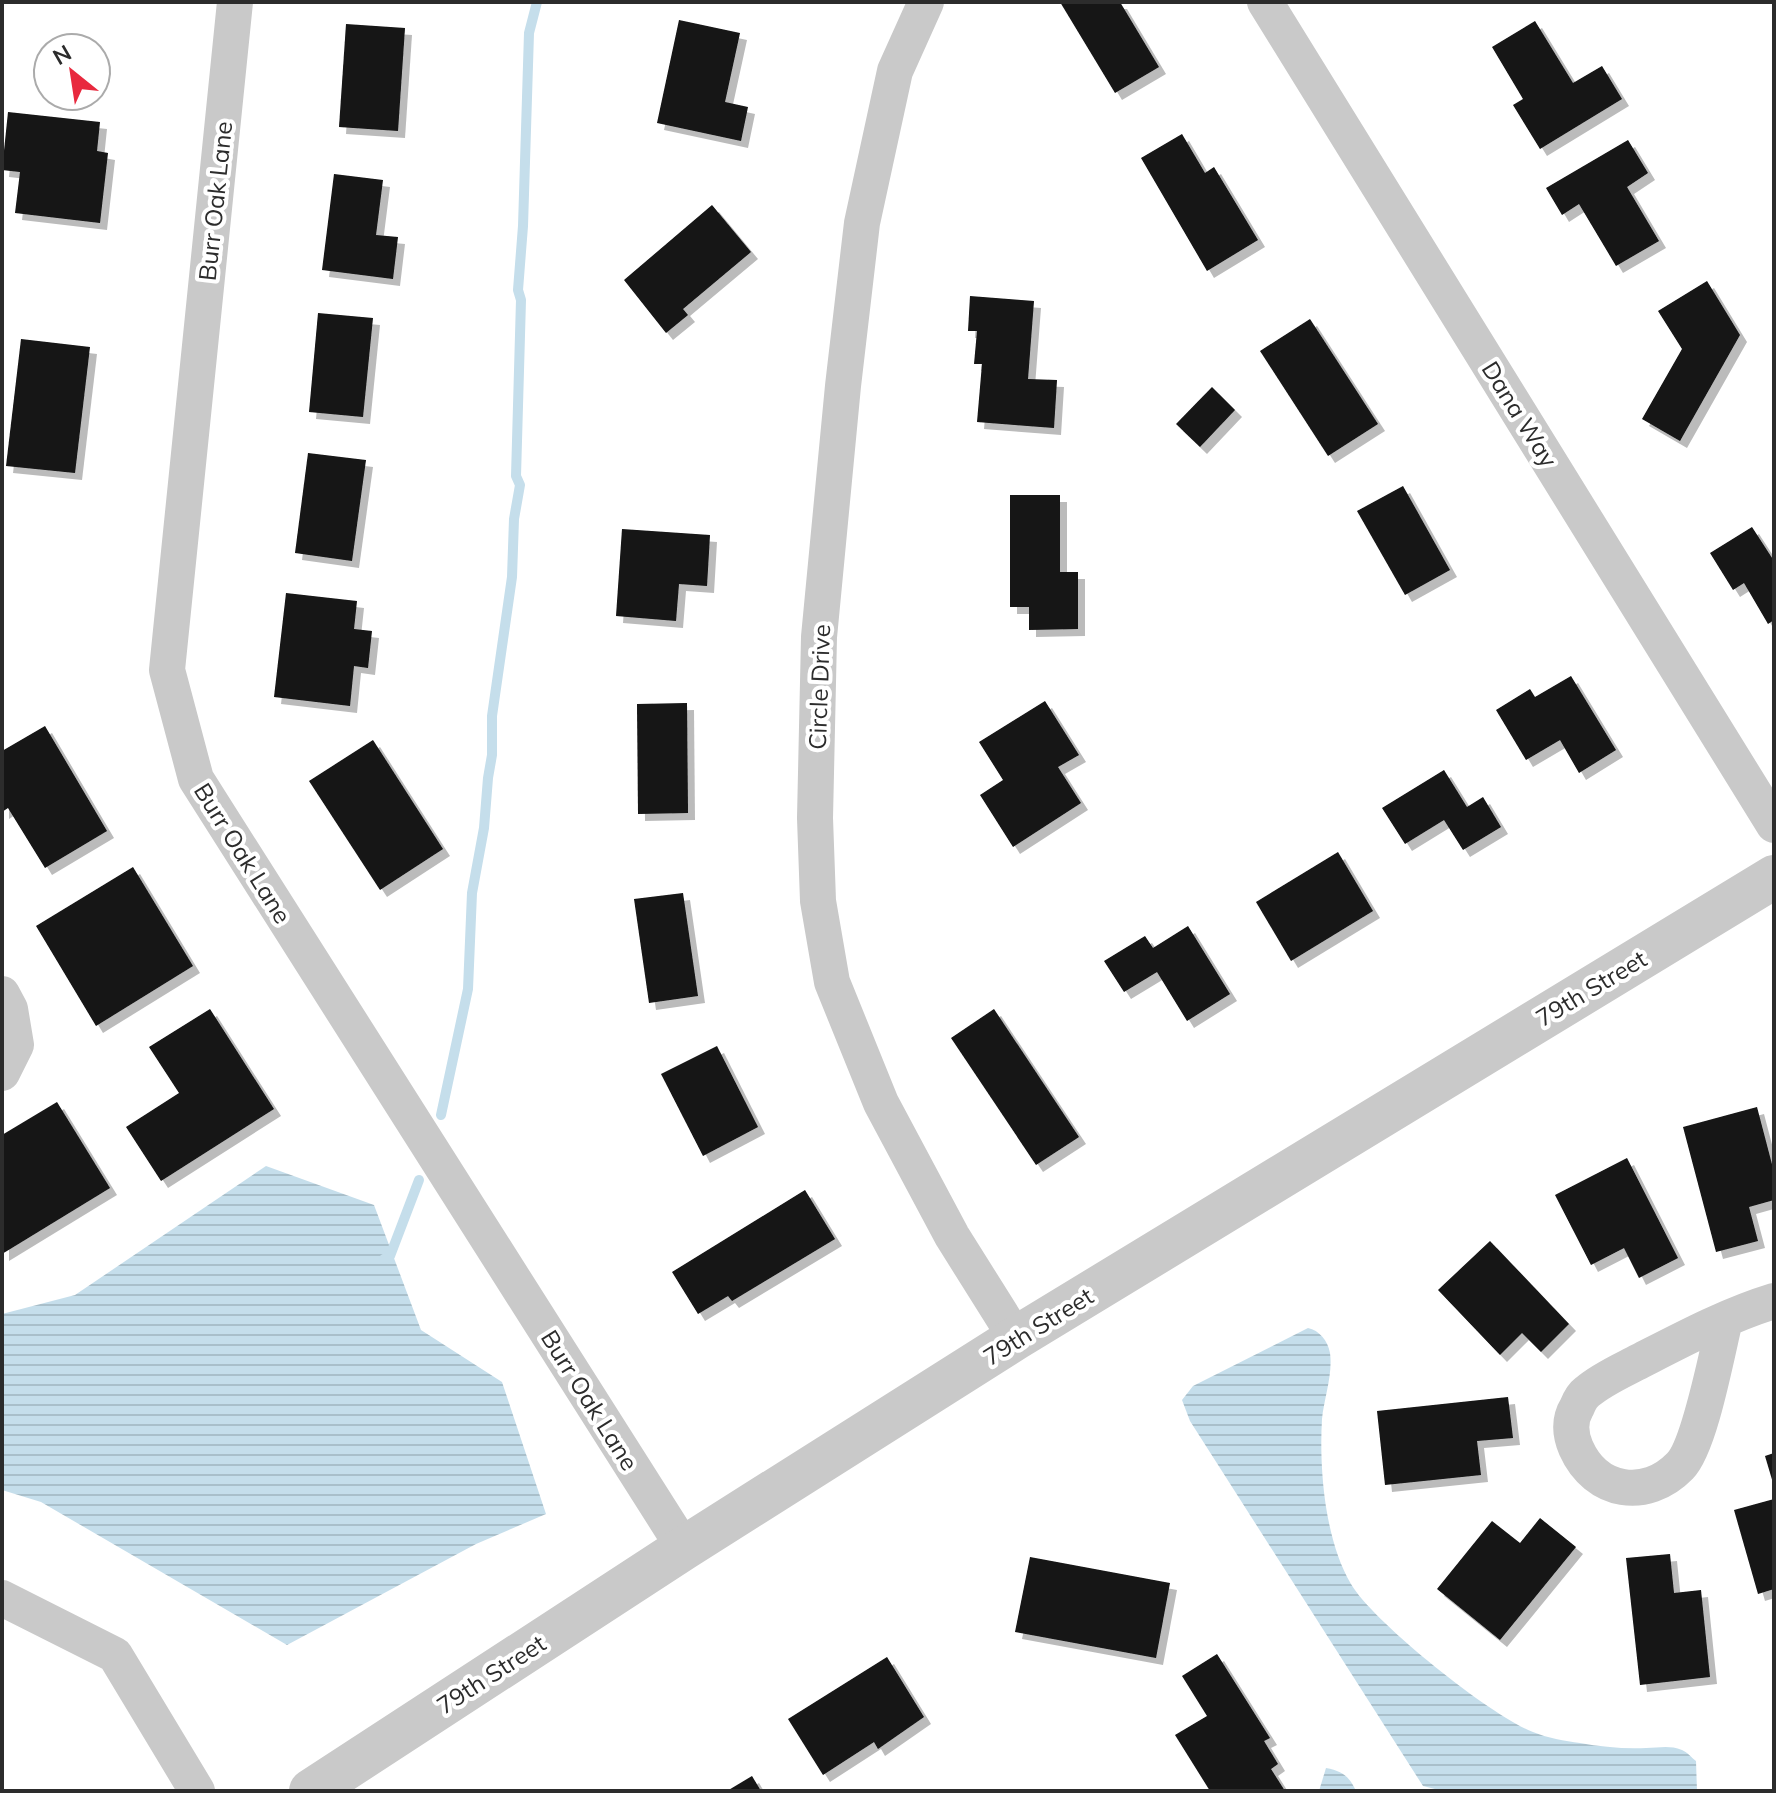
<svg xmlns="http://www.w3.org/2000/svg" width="1776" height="1793" viewBox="0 0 1776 1793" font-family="Mulish,sans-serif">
  <defs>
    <pattern id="water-rules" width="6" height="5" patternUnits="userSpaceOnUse" patternTransform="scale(2)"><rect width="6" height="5" fill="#c5deeb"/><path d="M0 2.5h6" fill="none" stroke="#a9bfca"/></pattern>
    <filter id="shadow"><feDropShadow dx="7" dy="7" stdDeviation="0" flood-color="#0004"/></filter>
  </defs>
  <rect width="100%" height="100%" fill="#fff"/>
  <g fill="url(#water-rules)">
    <path d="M266 1166 374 1205 421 1330 502 1382 546 1514 476 1544 287 1645 41 1502 2 1490V1314L75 1295Z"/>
    <path d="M1308 1328C1319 1330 1328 1341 1330 1353 1333 1374 1324 1399 1322 1419 1319 1470 1325 1540 1351 1584 1373 1622 1491 1716 1533 1732 1547 1738 1565 1741 1580 1743 1601 1747 1625 1749 1646 1748 1659 1748 1669 1745 1682 1750 1687 1752 1691 1757 1696 1761L1697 1791H1443L1423 1786 1190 1421 1182 1400 1193 1386Z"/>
    <path d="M1326 1768C1342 1771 1349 1776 1356 1791H1319Z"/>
  </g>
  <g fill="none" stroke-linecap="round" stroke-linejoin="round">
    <g stroke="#c5deeb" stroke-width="10">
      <path d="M441 1115 468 989 472 893 484 828 488 778 492 755V716L512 577 514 519 520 485 516 476 521 300 518 290 523 226 529 33 537 2"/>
      <path d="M384 1259 390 1256 419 1180"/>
    </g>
  </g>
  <g fill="#131313" filter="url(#shadow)">
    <path d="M1060 2H1120L1159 67 1115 93Z"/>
    <path d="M679 20 740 33 725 102 748 107 741 141 657 123Z"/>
    <path d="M1535 21 1573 83 1602 66 1622 99 1540 149 1513 105 1523 99 1492 47Z"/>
    <path d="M346 24 405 28 398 131 339 127Z"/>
    <path d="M8 112 100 122 97 151 108 153 100 223 15 213 20 172 2 170Z"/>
    <path d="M1182 134 1205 173 1214 167 1258 240 1207 271 1141 158Z"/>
    <path d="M1628 140 1648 173 1627 187 1659 241 1616 266 1579 204 1562 215 1546 188Z"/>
    <path d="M334 174 383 180 376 235 398 237 393 279 322 270Z"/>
    <path d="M712 205 751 252 683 309 688 315 666 333 624 280Z"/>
    <path d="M1707 281 1740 335 1680 441 1642 419 1682 349 1658 311Z"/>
    <path d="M970 296 1034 301 1028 379 1057 380 1054 428 977 422 982 364H974L977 331H968Z"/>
    <path d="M318 313 373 318 363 417 309 412Z"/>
    <path d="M1310 319 1378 424 1328 456 1260 351Z"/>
    <path d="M21 339 90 347 75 473 6 466Z"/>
    <path d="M1212 387 1235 410 1200 447 1176 424Z"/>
    <path d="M308 453 366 460 352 561 295 553Z"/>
    <path d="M1403 486 1450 570 1405 595 1357 511Z"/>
    <path d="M1010 495H1060V572H1078V629L1029 630V607H1010Z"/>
    <path d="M1752 527 1774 561V620L1768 624 1744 583 1733 590 1710 553Z"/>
    <path d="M622 529 710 535 707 586 679 584 676 621 616 616Z"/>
    <path d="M286 593 357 601 354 629 372 631 368 668 354 666 350 706 274 697Z"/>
    <path d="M1571 676 1616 750 1579 773 1560 740 1526 760 1496 710 1530 689 1535 697Z"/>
    <path d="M1045 701 1079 755 1058 767 1081 803 1013 847 980 795 1003 780 979 742Z"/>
    <path d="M687 703 688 813 638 814 637 704Z"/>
    <path d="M45 726 107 831 45 868 8 808 2 812V751Z"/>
    <path d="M373 740 443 849 380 890 309 781Z"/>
    <path d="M1444 770 1467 807 1483 797 1501 827 1463 850 1444 820 1405 844 1382 808Z"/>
    <path d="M1338 852 1373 911 1291 961 1256 902Z"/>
    <path d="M133 867 193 966 96 1026 36 926Z"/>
    <path d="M683 893 698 996 649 1003 634 899Z"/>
    <path d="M1188 926 1230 994 1187 1021 1157 972 1124 992 1104 961 1145 936 1153 948Z"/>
    <path d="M210 1009 274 1109 161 1181 126 1127 179 1093 149 1047Z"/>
    <path d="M994 1009 1079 1137 1036 1165 951 1038Z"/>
    <path d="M717 1046 758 1127 703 1156 661 1074Z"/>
    <path d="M57 1102 110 1188 2 1254V1135Z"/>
    <path d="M1757 1107 1774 1172V1200L1749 1207 1758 1241 1716 1252 1683 1127Z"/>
    <path d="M1627 1158 1678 1258 1639 1278 1624 1248 1591 1265 1555 1195Z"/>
    <path d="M805 1190 835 1239 732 1301 728 1296 698 1314 672 1272Z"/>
    <path d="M1490 1241 1569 1324 1541 1352 1522 1333 1500 1355 1438 1290Z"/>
    <path d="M1508 1397 1513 1438 1477 1441 1481 1475 1385 1485 1377 1411Z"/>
    <path d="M1774 1453V1483H1773L1765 1456Z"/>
    <path d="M1774 1499V1589L1758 1594 1734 1510Z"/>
    <path d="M1540 1518 1576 1547 1500 1640 1437 1589 1492 1521 1520 1543Z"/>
    <path d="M1670 1554 1674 1593 1701 1590 1710 1677 1640 1685 1626 1558Z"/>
    <path d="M1030 1557 1170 1583 1156 1658 1015 1632Z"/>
    <path d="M1217 1654 1270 1738 1264 1741 1278 1764 1271 1769 1285 1791H1210L1175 1735 1207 1716 1182 1676Z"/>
    <path d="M887 1657 924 1717 878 1749 874 1742 823 1775 788 1719Z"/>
    <path d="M752 1776 761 1791H727Z"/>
  </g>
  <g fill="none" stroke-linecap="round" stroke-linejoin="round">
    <g stroke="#c9c9c9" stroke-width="36">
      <path d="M235 2 167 670 196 779 684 1548"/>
      <path d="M926 2 895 71 862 223 843 386 819 637 815 818 818 901 832 982 881 1103 952 1236 1016 1338"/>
      <path d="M1265 2 1774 825"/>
      <path d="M2 994 10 1009 16 1045 2 1073"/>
      <path d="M1725 1320C1717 1352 1700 1446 1680 1466 1646 1501 1596 1493 1576 1448 1570 1434 1569 1420 1577 1407 1579 1402 1583 1395 1587 1392 1602 1379 1623 1370 1640 1361 1683 1339 1728 1315 1774 1301"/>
      <path d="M2 1598 115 1655 197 1791"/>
    </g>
    <path stroke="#c9c9c9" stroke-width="44" d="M311 1791 684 1548 1016 1338 1774 877"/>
  </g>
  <g text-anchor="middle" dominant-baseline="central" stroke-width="8" stroke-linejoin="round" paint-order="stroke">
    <g font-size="24" fill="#2c2c2c" stroke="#fff">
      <text transform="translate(215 201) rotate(-84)">Burr Oak Lane</text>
      <text transform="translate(1520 414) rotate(58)">Dana Way</text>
      <text transform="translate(819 687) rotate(-88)">Circle Drive</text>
      <text transform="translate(243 853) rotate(58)">Burr Oak Lane</text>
      <text transform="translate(1591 988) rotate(-31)">79th Street</text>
      <text transform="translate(1038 1326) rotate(-32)">79th Street</text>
      <text transform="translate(590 1400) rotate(58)">Burr Oak Lane</text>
      <text transform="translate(491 1674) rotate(-33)">79th Street</text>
    </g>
  </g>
  <rect width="1776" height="1793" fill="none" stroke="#2c2c2c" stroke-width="8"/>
  <g transform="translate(72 72) rotate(330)"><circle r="38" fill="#ffffff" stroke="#ababab" stroke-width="2"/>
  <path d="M0-6L14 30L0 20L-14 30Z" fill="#e8293e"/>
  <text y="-12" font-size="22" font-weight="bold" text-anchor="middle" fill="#2c2c2c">N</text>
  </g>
</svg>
